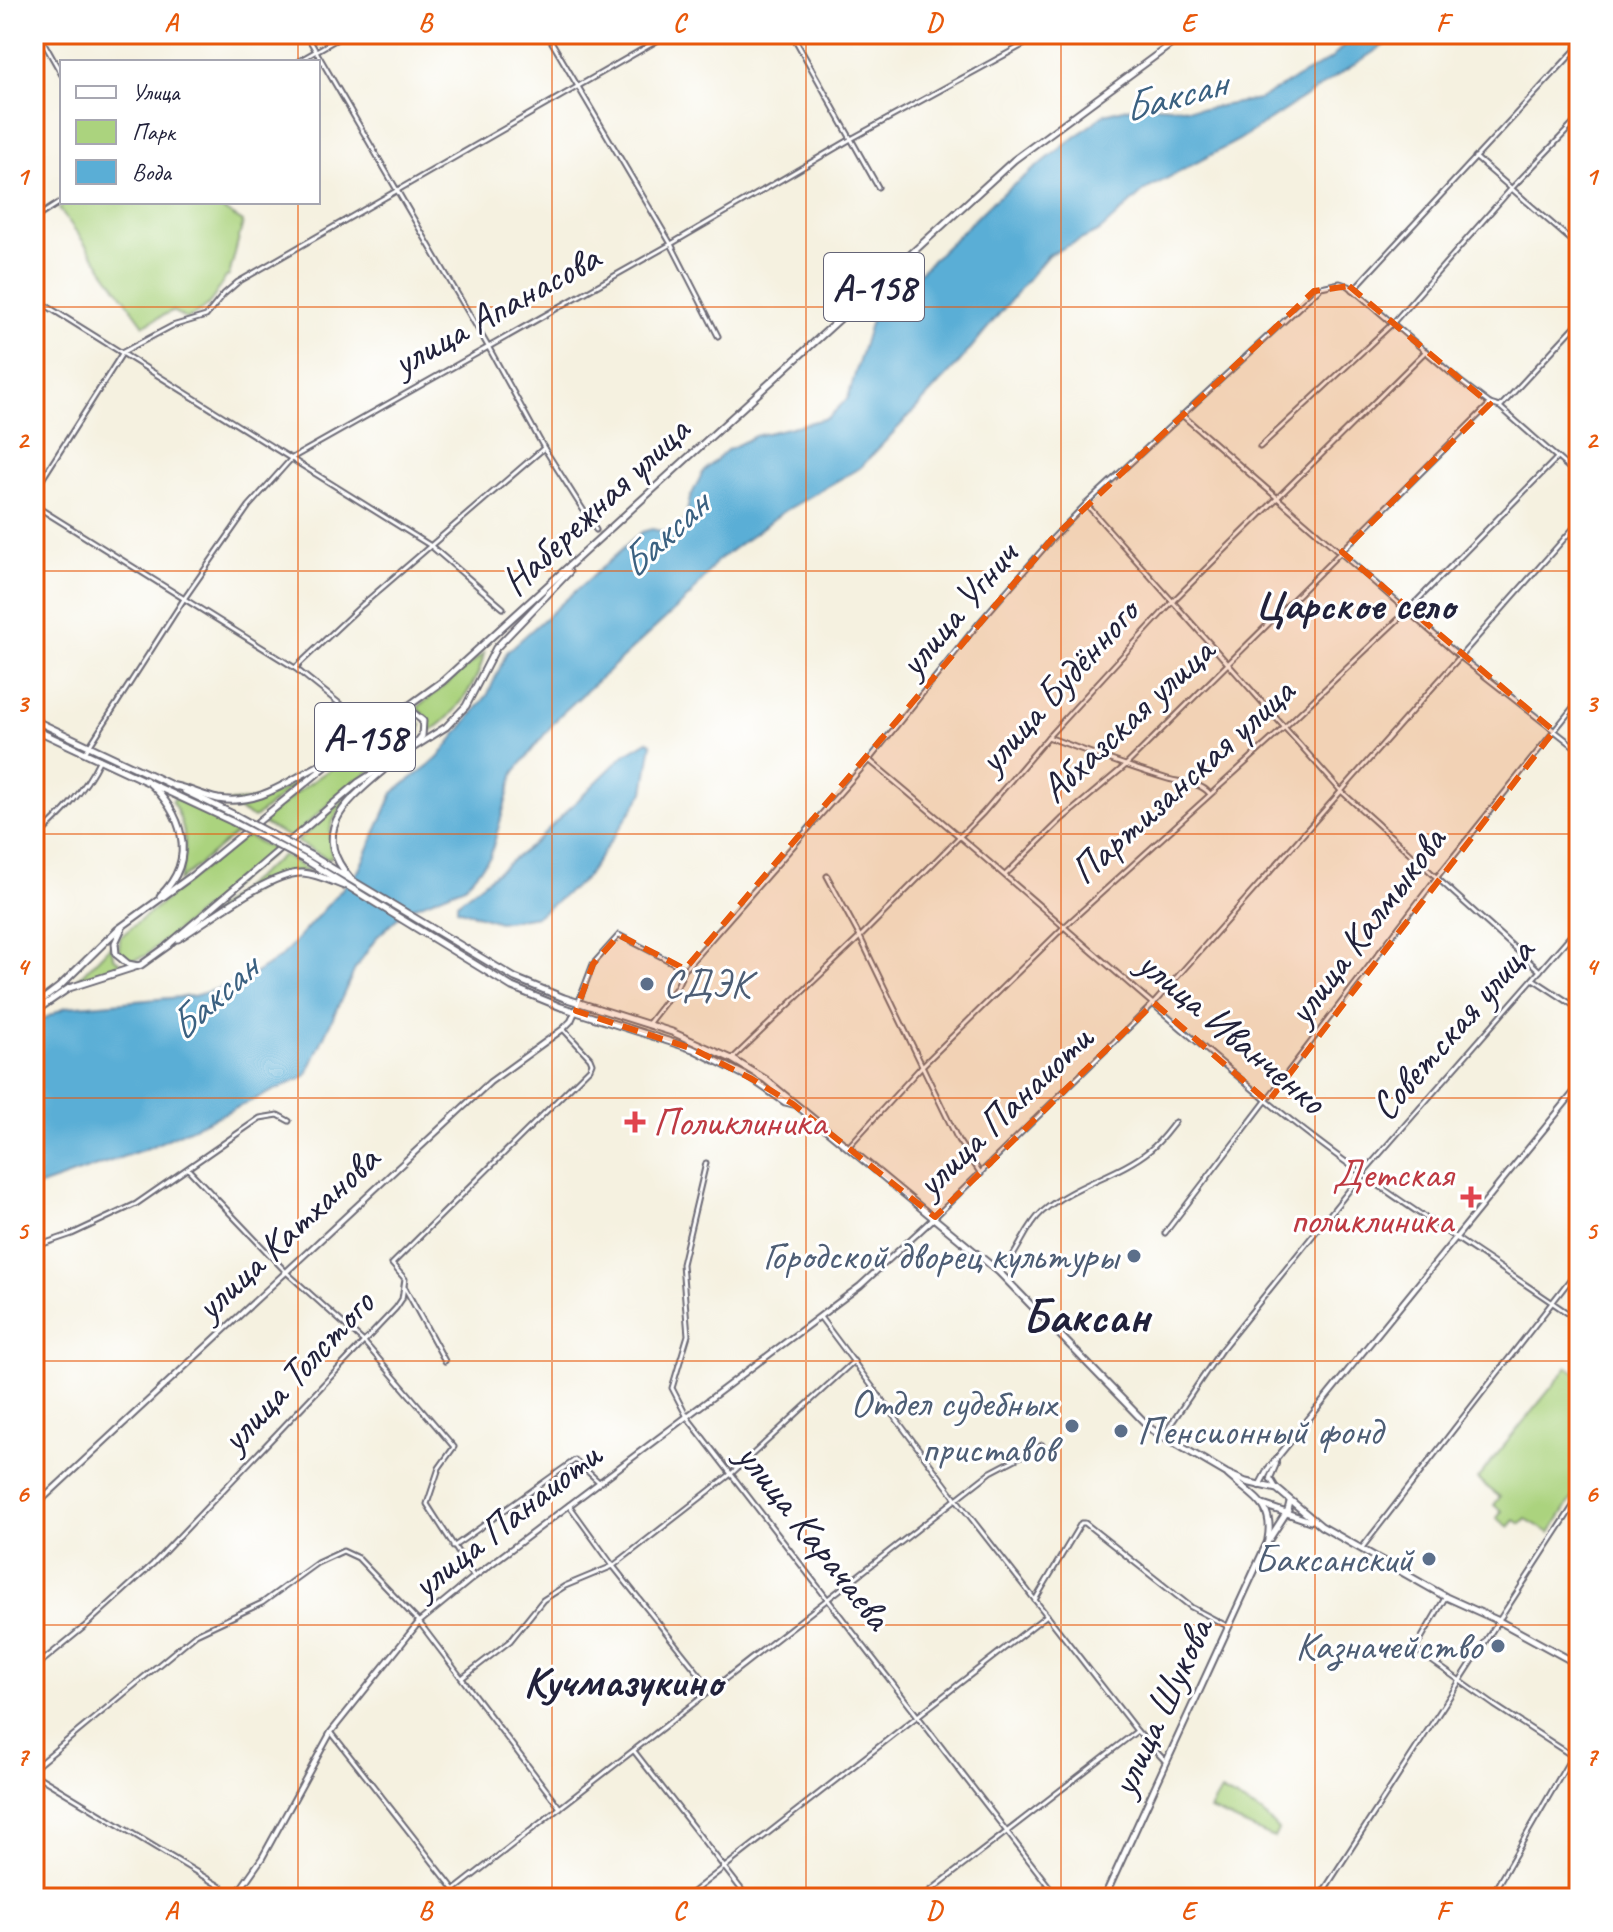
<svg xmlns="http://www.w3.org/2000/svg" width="1613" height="1932" viewBox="0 0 1613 1932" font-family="Caveat,sans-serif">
  <rect width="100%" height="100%" fill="#fff"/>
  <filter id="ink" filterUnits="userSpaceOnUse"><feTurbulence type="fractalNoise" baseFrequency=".0125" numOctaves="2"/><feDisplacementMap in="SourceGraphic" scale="16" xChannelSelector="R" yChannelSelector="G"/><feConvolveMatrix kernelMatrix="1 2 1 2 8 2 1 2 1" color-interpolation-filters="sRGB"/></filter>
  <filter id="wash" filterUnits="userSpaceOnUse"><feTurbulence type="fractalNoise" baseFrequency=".006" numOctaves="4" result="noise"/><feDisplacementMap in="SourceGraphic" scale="32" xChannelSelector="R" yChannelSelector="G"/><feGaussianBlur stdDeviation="1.8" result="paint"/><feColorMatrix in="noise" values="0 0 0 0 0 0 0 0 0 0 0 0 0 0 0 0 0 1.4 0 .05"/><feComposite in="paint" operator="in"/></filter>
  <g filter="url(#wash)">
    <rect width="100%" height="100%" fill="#f5f1e0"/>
    <g fill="#abd37e" stroke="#667a5c" stroke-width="2">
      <path d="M69 202H211L243 222 229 276 226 277C213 299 210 308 186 319L172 311 144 325 59 208Z"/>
      <path d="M484 653C480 679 455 718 429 732L427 718 417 708Z"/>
      <path d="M412 715 421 724 420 736 352 784 291 838 260 822 303 788 405 717Z"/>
      <path d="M305 777 254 818 226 804 227 802C262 802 276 795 305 777Z"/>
      <path d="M364 782C344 808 322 818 332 857L328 859 297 842Z"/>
      <path d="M175 798 239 831 179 881C189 852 187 828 172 801Z"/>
      <path d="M245 835 276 851 145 956 130 961 119 950 120 937Z"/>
      <path d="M283 855 311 872 292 871 282 874 201 921Z"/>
      <path d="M111 945 113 956 124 967 79 978Z"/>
      <path d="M1568 1367 1579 1375V1488L1550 1533 1526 1519 1521 1524 1515 1520 1509 1527 1497 1518 1502 1511 1494 1505 1500 1497 1477 1479Z"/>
      <path d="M1221 1791 1262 1813 1278 1830 1274 1838 1210 1810Z"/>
    </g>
    <g fill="#5aaed6" stroke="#3e6888" stroke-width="2">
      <path d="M1354 34H1401L1239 140 1145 190 1100 231 1048 255 957 365 861 467 783 512 716 562 691 595 560 715 514 773 490 857 465 886 406 910 377 937 355 969 306 1076 148 1148 34 1188V1024L66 1007 193 996 242 982 282 956 359 870 393 793 438 758 488 694 507 652 642 532 652 529 669 533 678 530 685 521 690 498 703 472 727 450 755 436 828 418 848 398 871 320 993 201 1105 114 1139 105 1204 109 1259 99 1331 59Z"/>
      <path d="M648 741 652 743 644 792 585 879 537 916 499 922 457 909V903L533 844 624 755Z"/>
    </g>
  </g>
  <g filter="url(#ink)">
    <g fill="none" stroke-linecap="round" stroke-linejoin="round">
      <defs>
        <g id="minor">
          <path d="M39 34 62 75"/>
          <path d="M306 34 489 348 544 448 596 530"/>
          <path d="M547 34 671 244 718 336"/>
          <path d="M792 34 878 187"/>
          <path d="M297 62 346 34"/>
          <path d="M1475 157 1579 247"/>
          <path d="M34 219 62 201"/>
          <path d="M1353 290 1579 46"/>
          <path d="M34 298 431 546 503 608"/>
          <path d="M1500 407 1579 322"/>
          <path d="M1182 415 1459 656 1579 750"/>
          <path d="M1260 447 1392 324 1511 189 1579 118"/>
          <path d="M34 492 123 352 172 326 206 316 224 294 238 282 669 34"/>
          <path d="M1086 504 1341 791 1540 971"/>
          <path d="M34 505 295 668 365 724"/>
          <path d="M295 668 362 605 544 448"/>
          <path d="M1048 737C1088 752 1128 767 1168 779 1182 783 1200 782 1209 793"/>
          <path d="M85 753 184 599 249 506 292 458 671 244 851 139 1043 34"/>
          <path d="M869 760C1003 871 1132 989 1266 1100 1364 1182 1474 1248 1579 1321"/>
          <path d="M34 840C62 814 83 794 100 759"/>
          <path d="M1006 874 1062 819 1125 766 1490 404"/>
          <path d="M827 876 860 937 958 1140 981 1174"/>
          <path d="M1533 979 1579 1009"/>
          <path d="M579 1001 593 964 619 935 685 969"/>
          <path d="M648 1024 676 988 685 969 869 760 978 624 1051 540 1086 504 1321 287 1340 283 1349 286 1460 381 1490 404 1500 407 1579 477"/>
          <path d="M732 1059 860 937 983 813 1048 737 1173 601 1426 351"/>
          <path d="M849 1146 921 1067 1064 927 1286 726 1407 611 1557 458"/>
          <path d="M706 1163 682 1264 688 1335 672 1388 687 1417 1058 1898"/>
          <path d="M188 1169 286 1272 365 1343 454 1447 439 1468 427 1504 474 1577"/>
          <path d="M935 1217 1154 1003 1579 522"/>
          <path d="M1165 1233 1437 877 1579 700"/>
          <path d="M34 1247 72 1234 136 1204 260 1118 278 1115 289 1121"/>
          <path d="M999 1272C1019 1255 1024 1228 1042 1212 1074 1184 1118 1176 1150 1150 1160 1142 1167 1132 1175 1122"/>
          <path d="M405 1288 445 1361"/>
          <path d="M820 1317 957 1500 1137 1731 1166 1762"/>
          <path d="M1163 1436 1221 1350 1363 1173 1579 926"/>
          <path d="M569 1505 613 1566 711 1689"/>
          <path d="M453 1547 575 1460 599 1482"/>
          <path d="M1361 1549 1579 1268"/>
          <path d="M1445 1598 1415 1649 1494 1705 1574 1757"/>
          <path d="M1035 1600 1081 1523H1085L1191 1607 1229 1627"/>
          <path d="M34 1668 84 1627 153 1564 396 1308 402 1299 405 1279 392 1264 590 1068 592 1063 590 1058 563 1029"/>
          <path d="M462 1678 510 1641 543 1600 565 1586 613 1566 731 1474 854 1361"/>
          <path d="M331 1732 461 1898"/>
          <path d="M634 1751 748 1898"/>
          <path d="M34 1768 196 1634 262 1603 317 1563 343 1551 358 1558 419 1622 560 1808"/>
          <path d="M34 1774 236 1896"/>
          <path d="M444 1898 991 1472 1042 1445"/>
          <path d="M685 1898 1047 1615"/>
          <path d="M921 1898 1137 1731"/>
          <path d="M1319 1898 1579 1497"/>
          <path d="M1490 1898 1579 1744"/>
        </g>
        <g id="tertiary">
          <path d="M1259 1486 1268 1469 1579 1086"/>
          <path d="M1276 1488 1270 1478 1276 1464"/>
          <path d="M34 1507 490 1082 563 1029 571 1021 579 1003"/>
          <path d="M234 1898 262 1858 331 1732 419 1622 474 1577 860 1286 935 1217"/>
        </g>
        <g id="secondary">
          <path d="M34 720 176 787"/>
          <path d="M34 729 231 821"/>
          <path d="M185 791 235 815"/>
          <path d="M310 855 515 978 564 998 672 1032 732 1059 765 1079 999 1272 1151 1429 1226 1473 1246 1482 1277 1489 1321 1526 1446 1597 1497 1620 1579 1665"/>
          <path d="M307 861 512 987 561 1007 693 1049 752 1079 785 1102 793 1104"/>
          <path d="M1228 1475C1251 1496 1275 1503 1268 1539"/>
          <path d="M1263 1505 1310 1521"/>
          <path d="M1104 1898 1268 1541 1288 1510 1290 1502"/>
        </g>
        <g id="primary">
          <path d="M402 713 412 712 423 721 422 736 413 747"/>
          <path d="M146 780C182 812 199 858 160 896"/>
          <path d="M175 786C190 789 203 796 218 799 260 806 289 780 324 763"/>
          <path d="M350 878C307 829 350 799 387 767"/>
          <path d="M122 928 115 943 116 954 128 964 138 966"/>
          <path d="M178 939C206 922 271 871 303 873 317 874 331 881 344 886"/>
          <path d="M167 946 359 782 446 727 466 706 496 648 569 572"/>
          <path d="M34 1006 59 987 117 930 193 875 336 758 443 681 1014 160 1185 34"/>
          <path d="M34 1012 69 988 141 965 169 945"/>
        </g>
      </defs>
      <use href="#minor" stroke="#6c6a75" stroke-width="7"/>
      <use href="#tertiary" stroke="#6c6a75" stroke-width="8"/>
      <use href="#secondary" stroke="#6c6a75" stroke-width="9"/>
      <use href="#primary" stroke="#6c6a75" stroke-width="9"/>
      <use href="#minor" stroke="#fff" stroke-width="3"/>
      <use href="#tertiary" stroke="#fff" stroke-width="4"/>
      <use href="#secondary" stroke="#fff" stroke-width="5"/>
      <use href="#primary" stroke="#fff" stroke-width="5"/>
      <defs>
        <g id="secondary-bridge">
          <path d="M235 815 310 855"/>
          <path d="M231 821 307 861"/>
        </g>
      </defs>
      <use href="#secondary-bridge" stroke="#6c6a75" stroke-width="9" stroke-linecap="butt"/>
      <use href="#secondary-bridge" stroke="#fff" stroke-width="5"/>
    </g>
  </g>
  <path fill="#e8590c" fill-opacity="0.2" stroke="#e8590c" stroke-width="6" stroke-dasharray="16 10" stroke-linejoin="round" d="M1349 286 1490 404 1342 552 1554 731 1268 1102 1154 1003 935 1217 793 1104 752 1079 693 1049 576 1011 593 964 619 935 685 969 1051 540 1314 291Z"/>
  <path fill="none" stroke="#e8590c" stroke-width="2" stroke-opacity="0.55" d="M298 34V62M552 34V1898M806 34V1898M1061 34V1898M1315 34V1898M298 202V1898M34 307H1579M34 571H1579M34 834H1579M34 1098H1579M34 1361H1579M34 1625H1579"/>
  <g fill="#5c6f8a" stroke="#fff" stroke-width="3">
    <circle cx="647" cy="984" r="8"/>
    <circle cx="1134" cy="1256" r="8"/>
    <circle cx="1072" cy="1426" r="8"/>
    <circle cx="1121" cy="1431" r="8"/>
    <circle cx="1429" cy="1559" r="8"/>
    <circle cx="1498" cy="1646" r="8"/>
  </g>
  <g fill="#e0444e" stroke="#fff" stroke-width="3">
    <path d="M631 1110h8v8h8v8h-8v8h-8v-8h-8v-8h8z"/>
    <path d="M1467 1185h8v8h8v8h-8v8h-8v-8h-8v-8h8z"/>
  </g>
  <g text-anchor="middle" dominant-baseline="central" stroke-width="6" stroke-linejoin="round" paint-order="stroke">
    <g fill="#fff" stroke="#646476" stroke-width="2">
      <rect x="824" y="253" width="100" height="68" rx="6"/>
      <rect x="315" y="703" width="100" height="68" rx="6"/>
    </g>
    <g font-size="38" font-weight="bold" fill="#22223b">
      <text x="874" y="287">А-158</text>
      <text x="365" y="737">А-158</text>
    </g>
    <g font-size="40" fill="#22223b" stroke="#fff">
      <text transform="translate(496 310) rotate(-29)">улица Апанасова</text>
      <text transform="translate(595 506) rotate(-43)">Набережная улица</text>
      <text transform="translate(958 609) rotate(-50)">улица Угнич</text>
      <text transform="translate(1058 686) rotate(-48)">улица Будённого</text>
      <text transform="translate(1127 720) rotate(-43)">Абхазская улица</text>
      <text transform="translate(1182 781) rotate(-42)">Партизанская улица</text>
      <text transform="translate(1366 926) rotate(-53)">улица Калмыкова</text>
      <text transform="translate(1452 1029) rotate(-49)">Советская улица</text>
      <text transform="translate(1232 1032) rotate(40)">улица Иванченко</text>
      <text transform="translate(1004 1111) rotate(-44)">улица Панаиоти</text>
      <text transform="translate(287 1233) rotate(-43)">улица Катханова</text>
      <text transform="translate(297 1371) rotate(-47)">улица Толстого</text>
      <text transform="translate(506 1520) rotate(-38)">улица Панаиоти</text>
      <text transform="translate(814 1536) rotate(52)">улица Карачаева</text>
      <text transform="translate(1161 1707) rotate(-65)">улица Шукова</text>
    </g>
    <g font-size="40" fill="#4e5e75" stroke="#fff" text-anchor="end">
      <text x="663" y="984" text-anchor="start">СДЭК</text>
      <text x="1118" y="1256">Городской дворец культуры</text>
      <text x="1056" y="1403">Отдел судебных<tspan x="1056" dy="46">приставов</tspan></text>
      <text x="1137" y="1431" text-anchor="start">Пенсионный фонд</text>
      <text x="1413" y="1559">Баксанский</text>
      <text x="1482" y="1646">Казначейство</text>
    </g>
    <g font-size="40" fill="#be3a42" stroke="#fff" text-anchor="start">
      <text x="653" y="1122">Поликлиника</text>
      <text x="1453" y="1174" text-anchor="end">Детская<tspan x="1453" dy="46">поликлиника</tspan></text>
    </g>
    <g font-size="42" font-style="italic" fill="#3b6181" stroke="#fff">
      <text transform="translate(1174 96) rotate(-15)">Баксан</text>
      <text transform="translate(664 535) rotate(-43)">Баксан</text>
      <text transform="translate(213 998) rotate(-42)">Баксан</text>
    </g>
    <g font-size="42" font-weight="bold" fill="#22223b" stroke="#fff">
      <text x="1355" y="605">Царское село</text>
    </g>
    <g font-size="44" font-weight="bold" fill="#22223b" stroke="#fff">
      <text x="623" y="1681">Кучмазукино</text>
    </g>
    <g font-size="48" font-weight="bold" fill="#22223b" stroke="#fff">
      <text x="1086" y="1316">Баксан</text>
    </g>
  </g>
  <rect width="1613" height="1932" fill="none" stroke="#fff" stroke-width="88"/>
  <rect x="60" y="60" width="260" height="144" fill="#ffffff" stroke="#a7a7b1" stroke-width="2"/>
  <rect x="76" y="86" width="40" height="12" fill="#ffffff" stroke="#a7a7b1" stroke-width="2"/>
  <text x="132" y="100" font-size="24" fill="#22223b">Улица</text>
  <rect x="76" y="120" width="40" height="24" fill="#abd37e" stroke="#a7a7b1" stroke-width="2"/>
  <text x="132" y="140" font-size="24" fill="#22223b">Парк</text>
  <rect x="76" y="160" width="40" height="24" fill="#5aaed6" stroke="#a7a7b1" stroke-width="2"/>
  <text x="132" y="180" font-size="24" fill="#22223b">Вода</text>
  <rect x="44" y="44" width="1525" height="1844" fill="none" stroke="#e8590c" stroke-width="3"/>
  <g font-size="26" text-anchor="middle" font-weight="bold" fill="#e8590c">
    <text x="171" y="31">A</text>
    <text x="425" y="31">B</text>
    <text x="679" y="31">C</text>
    <text x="934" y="31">D</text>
    <text x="1188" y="31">E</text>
    <text x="1442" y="31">F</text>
    <text x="22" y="185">1</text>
    <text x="1591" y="185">1</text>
    <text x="22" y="448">2</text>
    <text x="1591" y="448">2</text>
    <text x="22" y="712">3</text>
    <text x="1591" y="712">3</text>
    <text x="22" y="975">4</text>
    <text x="1591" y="975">4</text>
    <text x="22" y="1239">5</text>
    <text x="1591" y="1239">5</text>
    <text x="22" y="1502">6</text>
    <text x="1591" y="1502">6</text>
    <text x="22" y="1765">7</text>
    <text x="1591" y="1765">7</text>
    <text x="171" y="1919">A</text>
    <text x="425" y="1919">B</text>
    <text x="679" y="1919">C</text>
    <text x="934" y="1919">D</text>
    <text x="1188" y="1919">E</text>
    <text x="1442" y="1919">F</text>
  </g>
</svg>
